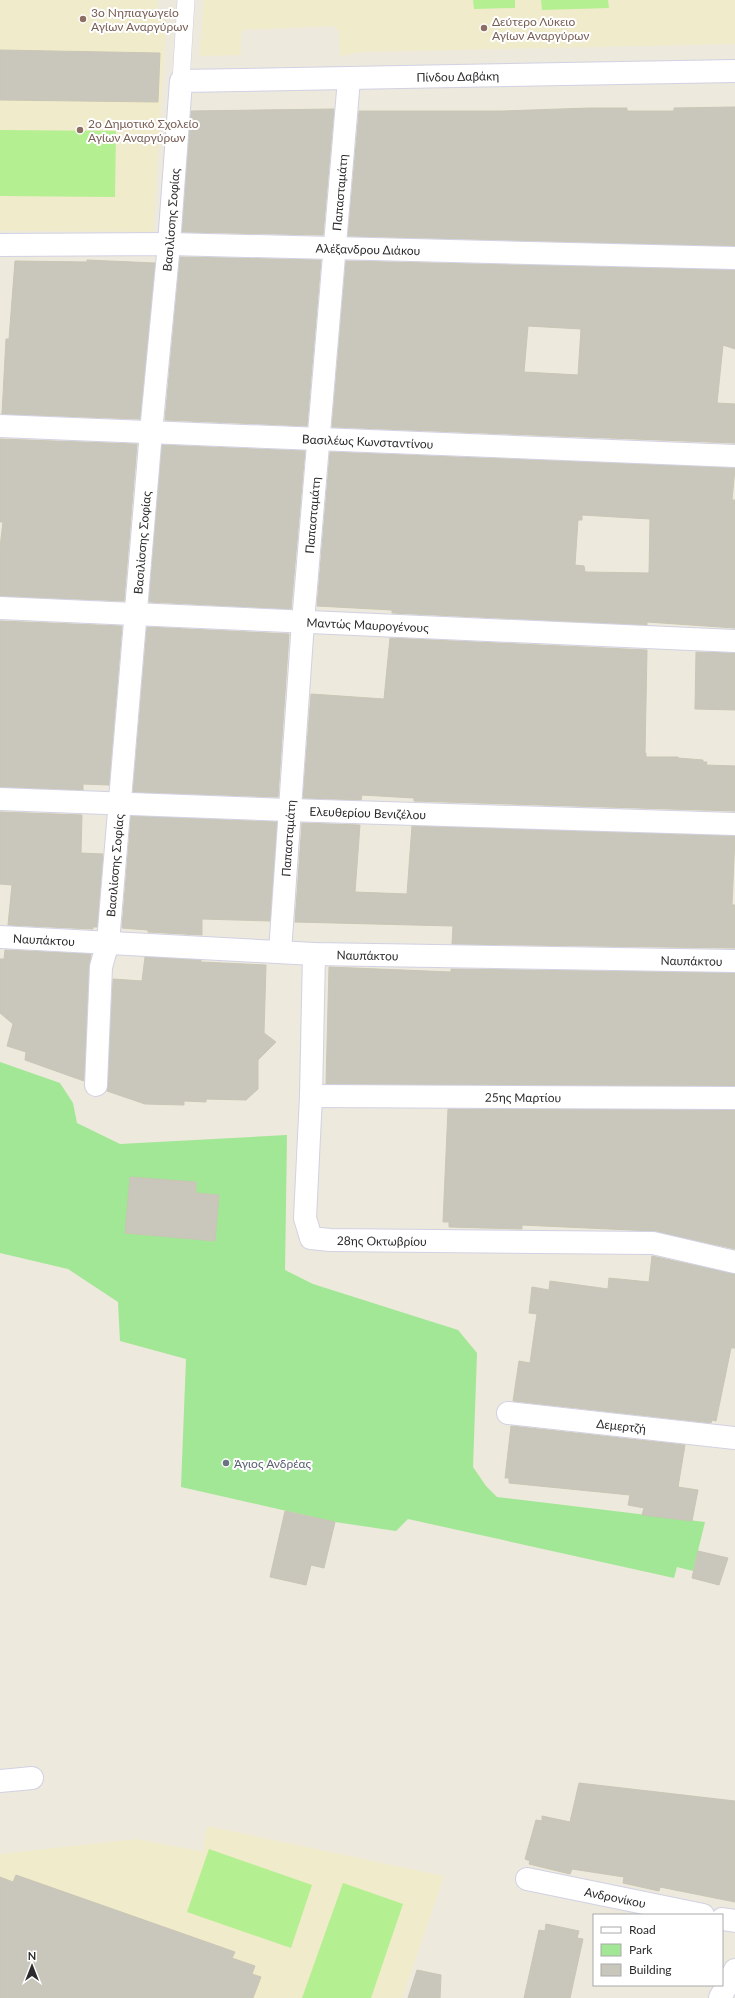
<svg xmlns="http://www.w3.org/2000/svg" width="735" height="1998" viewBox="0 0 735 1998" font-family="Lato,sans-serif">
  <rect width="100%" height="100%" fill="#ede9dc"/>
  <g fill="#f0ebcb">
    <path d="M0 0H158L157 12 165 14 166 28 153 232 0 231Z"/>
    <path d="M204 0H735V44L362 52 340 56 339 31 333 26 244 30 241 33V55L200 56Z"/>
    <path d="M207 1826 444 1876 402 1998H0V1854L137 1839 203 1852Z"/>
  </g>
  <path fill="#a1e795" d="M0 1062 60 1083 73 1103 77 1123 120 1144 287 1135 285 1270 313 1284 458 1330 477 1353 473 1467 486 1486 497 1497 705 1522 693 1571 677 1567 674 1578 408 1519 396 1531 335 1522 181 1487 186 1359 120 1341 118 1302 68 1269 0 1253Z"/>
  <g fill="#b4ef91">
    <path d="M473 0H515V8L474 9Z"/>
    <path d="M541 0H608L609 8 542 10Z"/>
    <path d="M0 130 116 131 115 197 0 196Z"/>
    <path d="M209 1849 312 1885 291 1948 187 1912Z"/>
    <path d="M343 1883 403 1904 371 1998H302Z"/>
  </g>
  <g fill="#c9c7bb" stroke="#c9c6b5" fill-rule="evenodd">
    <path d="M0 50 160 53 158 102 0 100Z"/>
    <path d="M735 107V246L348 236 359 111H503L589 108H627V111H674V108Z"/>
    <path d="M334 109 323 235 182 232 191 111Z"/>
    <path d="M180 257 321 260 307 426 165 420Z"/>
    <path d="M87 260 155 263 140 419 2 414 6 339H9L15 261 87 262Z"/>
    <path d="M346 261 735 270V349L723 345 717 403 735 404V443L332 427ZM528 326 581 329 578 375 524 372Z"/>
    <path d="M0 439 137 444 124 601 0 596V547L3 522H0Z"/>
    <path d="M162 445 305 451 291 609 149 602Z"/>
    <path d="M330 452 735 468 732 500H735V628L647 622V625L392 613V610L317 606ZM582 515 650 519 649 573 585 572 584 566 575 565 578 520H582Z"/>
    <path d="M0 621 122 626 109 785 83 784V790L0 787Z"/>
    <path d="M147 627 289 634 278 797 133 792Z"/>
    <path d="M390 638 647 650 645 753H646V757H678V758L703 760V762H707L706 765 735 766V811L414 801V798L362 795 361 800 303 798 311 694 384 699Z"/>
    <path d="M696 652 735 653V710L695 709Z"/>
    <path d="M0 812 82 815 81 853 103 854 97 927H93V929L8 925 12 885 0 884Z"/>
    <path d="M131 816 277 822 270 921 202 919V935L148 932V930L122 928Z"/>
    <path d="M302 823 360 825 355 892 407 894 412 826 735 836 732 905H735V948L452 944 453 926 295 922Z"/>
    <path d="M5 950 91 954 89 966 84 1081 25 1060 26 1052 7 1046 13 1024 0 1013V959H4Z"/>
    <path d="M145 957 201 960V962L266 965 264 1033 276 1042 258 1060V1089L246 1100 206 1099V1102L184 1101V1105L145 1104 107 1091 113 979 142 981Z"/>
    <path d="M329 967 451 972V969L735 973V1086L326 1084Z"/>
    <path d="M448 1109 735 1110V1249L653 1231 522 1225V1229L449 1227V1222H443Z"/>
    <path d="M130 1177 196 1182V1193L219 1195 215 1241 125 1233Z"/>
    <path d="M652 1256 735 1274V1348H731L716 1421 712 1420 711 1423 513 1401 519 1361 530 1363 537 1314 529 1313 532 1287 549 1290 550 1281 608 1289 609 1278 649 1282Z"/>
    <path d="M511 1426 685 1445 678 1487 698 1490 692 1521 642 1515 644 1508 628 1505 630 1495 509 1483V1478H505Z"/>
    <path d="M285 1511 335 1522 324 1568 311 1565 306 1585 270 1577Z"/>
    <path d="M698 1551 728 1558 719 1585 692 1578Z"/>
    <path d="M579 1783 735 1801V1902L660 1887 659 1891 623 1883 624 1877 572 1869 570 1874 529 1864 530 1861 525 1859 536 1820 542 1821V1816L570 1822Z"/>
    <path d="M16 1875 235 1952 232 1958 255 1966 252 1974 261 1977 253 1998H0V1877L13 1882Z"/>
    <path d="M546 1924 579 1931 577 1938 583 1939 570 1998H524L539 1930 545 1931Z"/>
    <path d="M417 1970 441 1975 440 1998H408Z"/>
  </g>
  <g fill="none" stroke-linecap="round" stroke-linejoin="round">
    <defs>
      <path id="lane" d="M181 81 186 0"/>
      <g id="street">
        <path id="s1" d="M0 245 169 244 735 258"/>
        <path id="s2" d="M0 426 735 456"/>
        <path id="s3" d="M0 608 735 641"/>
        <path id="s4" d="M0 799 289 810 735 824"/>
        <path id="s5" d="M0 937 314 954 735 961"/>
        <path id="s6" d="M280 952 303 622 349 79"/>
        <path id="s7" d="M314 954 311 1096 305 1218 311 1238 330 1240 653 1243 735 1262"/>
        <path id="s8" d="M96 1085 101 967 108 942 151 432 169 244 181 81 735 71"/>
        <path id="s9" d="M311 1096 735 1098"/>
        <path id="s10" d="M508 1413 735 1438"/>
        <path d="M0 1781 32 1778"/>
        <path id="s11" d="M527 1879 703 1915"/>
        <path d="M722 1919 735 1921"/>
        <path d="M720 1998 735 1970"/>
      </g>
    </defs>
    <use href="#lane" stroke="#d1d1e4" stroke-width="18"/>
    <use href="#street" stroke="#d1d1e4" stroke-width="24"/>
    <use href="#lane" stroke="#fff" stroke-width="17"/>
    <use href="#street" stroke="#fff" stroke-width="22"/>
  </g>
  <g fill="#8d6e63" stroke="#fff" stroke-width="1.5">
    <circle cx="83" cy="19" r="4"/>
    <circle cx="484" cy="28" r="4"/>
    <circle cx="80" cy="130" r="4"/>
  </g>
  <circle fill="#6b7280" stroke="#fff" stroke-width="1.5" cx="226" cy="1463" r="4"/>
  <g text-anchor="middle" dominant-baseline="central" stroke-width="4" stroke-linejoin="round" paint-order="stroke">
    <g font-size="12" fill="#785e54" stroke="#fff" text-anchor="start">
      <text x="91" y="12">3ο Νηπιαγωγείο<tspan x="91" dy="14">Αγίων Αναργύρων</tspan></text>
      <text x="492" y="21">Δεύτερο Λύκειο<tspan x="492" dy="14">Αγίων Αναργύρων</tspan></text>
      <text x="88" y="123">2ο Δημοτικό Σχολείο<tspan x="88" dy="14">Αγίων Αναργύρων</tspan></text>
    </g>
    <g font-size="12" fill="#2b2b2b" stroke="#fff">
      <text stroke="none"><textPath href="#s8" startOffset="1285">Πίνδου Δαβάκη</textPath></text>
      <text stroke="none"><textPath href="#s6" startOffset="762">Παπασταμάτη</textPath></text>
      <text stroke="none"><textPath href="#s8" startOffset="869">Βασιλίσσης Σοφίας</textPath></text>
      <text stroke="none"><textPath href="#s1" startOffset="368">Αλέξανδρου Διάκου</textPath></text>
      <text stroke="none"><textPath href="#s2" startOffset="368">Βασιλέως Κωνσταντίνου</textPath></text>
      <text stroke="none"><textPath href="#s6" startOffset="438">Παπασταμάτη</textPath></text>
      <text stroke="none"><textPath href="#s8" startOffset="545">Βασιλίσσης Σοφίας</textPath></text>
      <text stroke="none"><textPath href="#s3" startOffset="368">Μαντώς Μαυρογένους</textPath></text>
      <text stroke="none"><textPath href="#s4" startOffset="368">Ελευθερίου Βενιζέλου</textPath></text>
      <text stroke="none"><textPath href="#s6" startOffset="114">Παπασταμάτη</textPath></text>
      <text stroke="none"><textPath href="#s8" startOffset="221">Βασιλίσσης Σοφίας</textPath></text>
      <text stroke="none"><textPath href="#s5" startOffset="44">Ναυπάκτου</textPath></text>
      <text stroke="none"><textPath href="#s5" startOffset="368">Ναυπάκτου</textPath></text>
      <text stroke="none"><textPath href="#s5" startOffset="692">Ναυπάκτου</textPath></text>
      <text stroke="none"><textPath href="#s9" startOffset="212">25ης Μαρτίου</textPath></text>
      <text stroke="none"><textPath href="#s7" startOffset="356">28ης Οκτωβρίου</textPath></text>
      <text stroke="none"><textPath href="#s10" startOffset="114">Δεμερτζή</textPath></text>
      <text stroke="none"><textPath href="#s11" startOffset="90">Ανδρονίκου</textPath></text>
    </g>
    <g font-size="12" fill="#5b616d" stroke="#fff" text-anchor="start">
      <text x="234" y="1463">Άγιος Ανδρέας</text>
    </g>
  </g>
  <rect x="593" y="1914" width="130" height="72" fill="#ffffff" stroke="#aaaaaa"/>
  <rect x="601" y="1927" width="20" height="6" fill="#ffffff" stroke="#aaaaaa"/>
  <text x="629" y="1934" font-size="12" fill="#2b2b2b">Road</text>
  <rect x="601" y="1944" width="20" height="12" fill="#a1e795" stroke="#aaaaaa"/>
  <text x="629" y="1954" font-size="12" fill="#2b2b2b">Park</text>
  <rect x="601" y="1964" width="20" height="12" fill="#c9c7bb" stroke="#aaaaaa"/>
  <text x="629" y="1974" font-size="12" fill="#2b2b2b">Building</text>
  <g transform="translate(32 1966)" stroke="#ffffff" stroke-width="3" paint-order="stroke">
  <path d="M0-3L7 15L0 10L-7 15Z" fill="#2b2b2b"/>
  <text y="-6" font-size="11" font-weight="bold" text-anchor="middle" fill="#2b2b2b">N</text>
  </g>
</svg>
